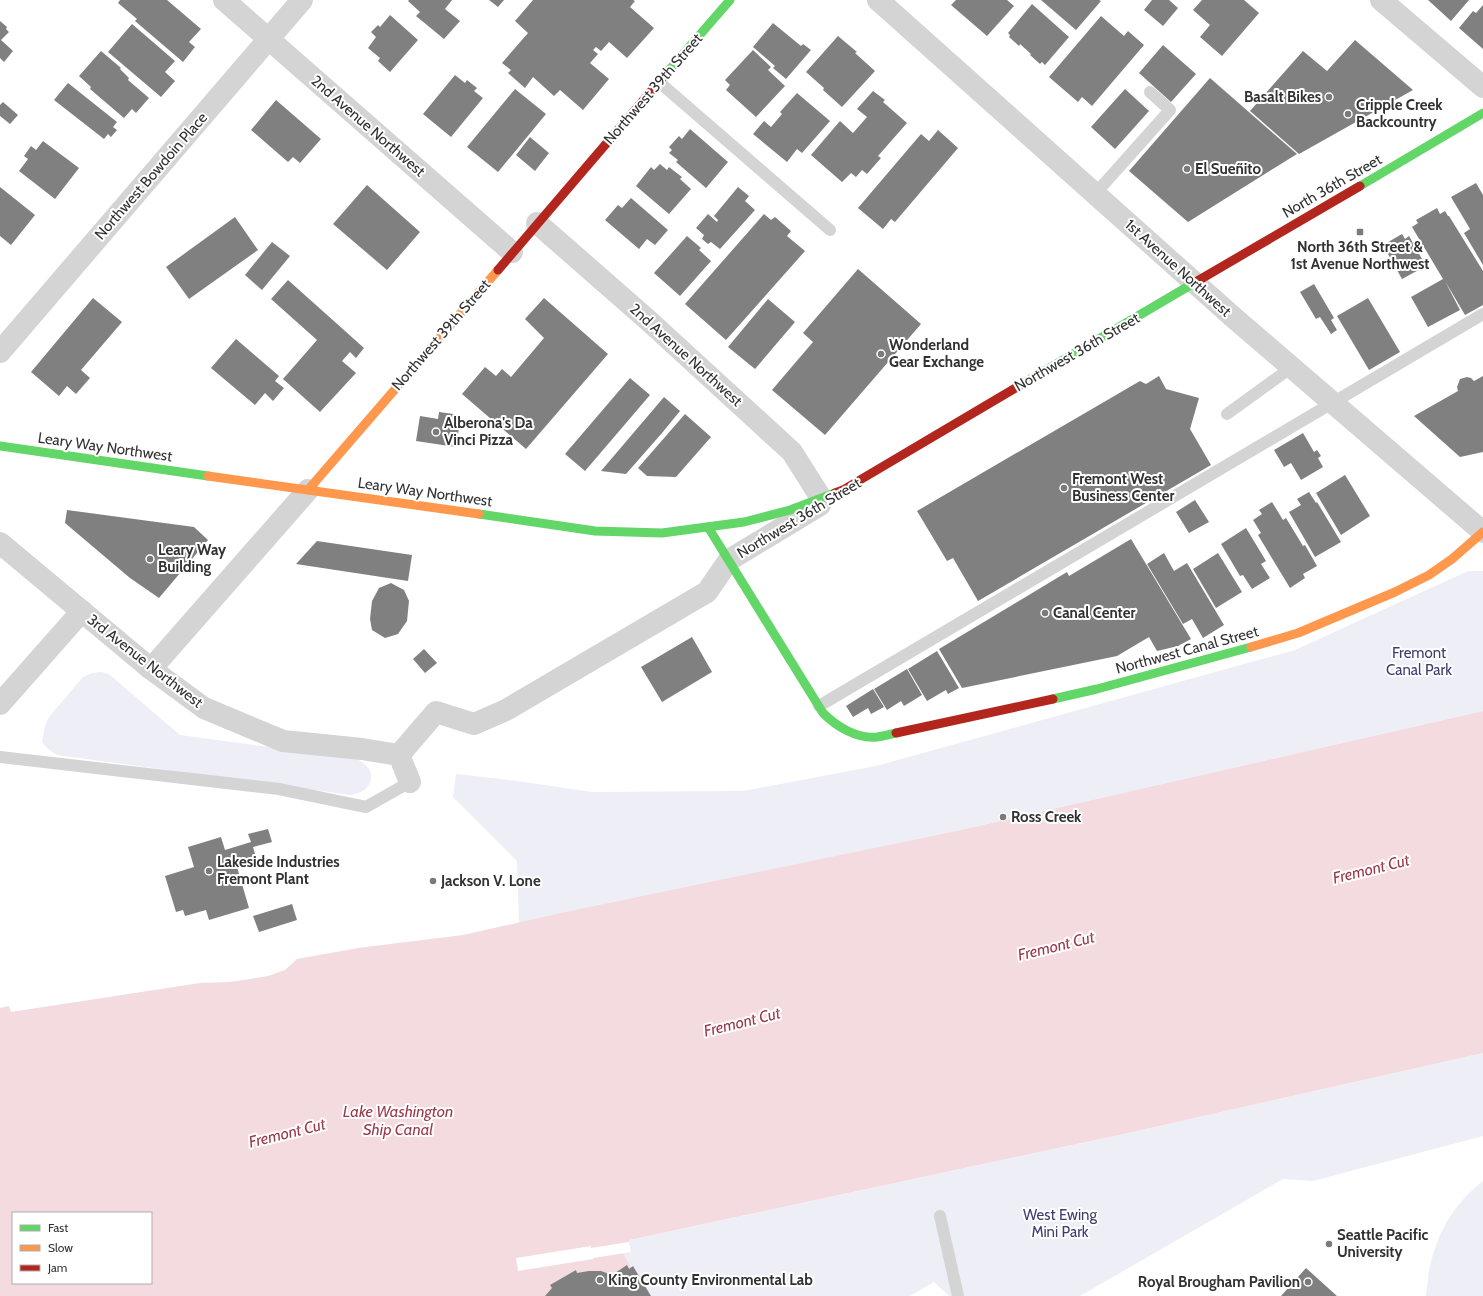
<svg xmlns="http://www.w3.org/2000/svg" width="1483" height="1296" viewBox="0 0 1483 1296" font-family="Cabin,sans-serif">
  <rect width="100%" height="100%" fill="#fff"/>
  <g fill="#edeef6">
    <path d="M1468 571H1483V711L956 831 519 923 517 861 453 797 456 774 502 779 592 792 743 791 876 766 1295 650Z"/>
    <path d="M102 672 110 675 180 735 356 759C379 768 375 792 351 795L57 755C51 751 46 748 42 742L45 726 49 717 83 677 92 673Z"/>
    <path d="M1483 1053V1136L1313 1181 1283 1179 1080 1296H949L934 1282 910 1296H651L633 1266 631 1267 623 1253 631 1252 629 1240 1128 1133Z"/>
    <path d="M1483 1181V1296H1426C1426 1290 1428 1284 1428 1278 1434 1238 1451 1206 1483 1181Z"/>
  </g>
  <path fill="#f4dbdf" fill-rule="evenodd" d="M1483 711V1053L1128 1133 629 1240 631 1252 623 1253 631 1267 611 1296H0V1008L9 1006 11 1012 200 983 230 982 268 976 285 970 297 959 358 948 463 935 561 913 956 831ZM13 1213H151V1283H13Z"/>
  <path fill="#fff" d="M629 1242 631 1252 593 1258V1259L518 1271 516 1258 591 1246V1248Z"/>
  <g fill="#808080">
    <path d="M120 0H167L201 29 189 42 195 47 183 62 135 21 137 19 118 3Z"/>
    <path d="M409 0H452L445 9 460 21 444 39 416 16 420 12 408 1Z"/>
    <path d="M489 0H504L498 7Z"/>
    <path d="M533 0H633L635 1 630 7 654 28 627 58 609 42 601 51 596 47 593 50 598 54 590 63 609 79 583 110 560 90 554 96 533 77 525 88 508 73 511 70 502 63 528 33 515 21Z"/>
    <path d="M956 0H1007L1014 6 987 36 951 5Z"/>
    <path d="M1041 0H1099L1101 1 1076 30Z"/>
    <path d="M1152 0H1169L1178 8 1163 26 1144 10Z"/>
    <path d="M1202 0H1244L1259 13 1222 56 1200 37 1210 25 1193 10Z"/>
    <path d="M1428 0H1469L1451 21Z"/>
    <path d="M1032 4 1069 37 1045 65 1042 62 1040 64 1030 55 1031 54 1020 44 1019 46 1009 37 1010 35 1008 33Z"/>
    <path d="M1483 5V49L1459 28 1473 11 1476 13Z"/>
    <path d="M390 15 418 40 390 72 378 61 380 58 368 48 376 37 371 32 378 25 380 27Z"/>
    <path d="M1101 16 1124 36 1128 31 1144 45 1092 106 1082 97 1078 102 1049 77Z"/>
    <path d="M0 21 7 27 6 29 9 32 1 40 13 51 4 62 0 58Z"/>
    <path d="M773 23 801 46 803 44 811 50 786 79 773 68 775 66 753 47Z"/>
    <path d="M132 24 175 61 165 72 175 81 161 97 108 52Z"/>
    <path d="M838 36 857 52 855 53 875 71 842 107 823 90 824 88 806 72Z"/>
    <path d="M1355 40 1413 90 1299 154 1250 111 1303 51 1327 71Z"/>
    <path d="M1163 45 1196 74 1171 102 1139 73Z"/>
    <path d="M753 50 771 67 768 70 785 86 756 117 726 90 730 85 725 80Z"/>
    <path d="M101 51 121 68 120 69 129 78 128 80 149 98 136 113 132 109 124 118 90 89 91 87 79 76Z"/>
    <path d="M455 75 465 83 467 80 477 88 474 91 483 98 451 137 423 114Z"/>
    <path d="M1210 78 1297 154 1188 222 1129 171Z"/>
    <path d="M68 83 117 122 113 127 117 130 111 137 108 134 104 139 54 100Z"/>
    <path d="M515 89 546 114 498 172 467 147Z"/>
    <path d="M1125 89 1149 111 1115 149 1091 127Z"/>
    <path d="M873 91 885 100 883 102 907 123 878 156 881 158 867 174 862 170 856 177 851 173 842 182 811 155 840 121 853 133 867 117 857 109Z"/>
    <path d="M797 93 830 121 802 153 797 149 787 162 753 134 764 121 771 127 782 114 780 112Z"/>
    <path d="M276 100 321 139 300 163 293 157 288 162 251 130Z"/>
    <path d="M3 102 18 115 10 124 0 116V105Z"/>
    <path d="M690 129 728 162 706 188 676 162 678 160 669 153 672 150 669 147 679 136 682 139Z"/>
    <path d="M938 130 958 148 895 222 891 219 883 229 858 208 921 134 929 141Z"/>
    <path d="M530 137 549 153 535 171 516 155Z"/>
    <path d="M43 141 79 168 55 199 19 171 28 159 24 156 31 146 36 150Z"/>
    <path d="M660 164 667 170 669 167 682 177 680 179 691 189 669 214 636 186 651 167 654 170Z"/>
    <path d="M1476 183 1483 195V265L1464 233 1470 229 1451 197Z"/>
    <path d="M367 185 420 232 387 270 333 224Z"/>
    <path d="M0 187 35 215 11 245 0 236Z"/>
    <path d="M738 187 749 196 745 201 755 210 720 249 711 242 708 244 702 239 704 235 696 228 708 214 717 222 718 220 714 216Z"/>
    <path d="M631 198 668 230 655 245 647 239 639 249 605 220 618 205 622 208Z"/>
    <path d="M1437 208 1440 214 1445 211 1448 216H1449L1483 271V305L1465 315 1445 281 1460 310 1428 327 1411 297 1443 279 1412 227 1418 223 1416 220Z"/>
    <path d="M764 214 771 220 775 217 791 231 787 236 805 251 726 340 685 304Z"/>
    <path d="M235 217 258 250 189 299 166 267Z"/>
    <path d="M1402 234 1405 239 1409 236 1426 266 1402 279 1383 245Z"/>
    <path d="M687 236 701 248 699 250 711 261 680 296 654 273Z"/>
    <path d="M272 242 290 256 262 290 245 275Z"/>
    <path d="M858 269 921 324 825 435 772 390 813 342 803 333Z"/>
    <path d="M288 280 364 348 356 358 350 352 342 361 356 373 320 412 283 379 317 340 271 299Z"/>
    <path d="M1314 284 1334 318 1331 320 1337 330 1331 334 1320 317 1316 319 1300 292Z"/>
    <path d="M93 298 122 322 81 370 90 378 76 394 67 386 59 396 31 372Z"/>
    <path d="M544 298 608 354 526 449 462 394 485 367 496 376 502 369 511 377 544 338 525 319Z"/>
    <path d="M1368 298 1400 352 1369 370 1337 316Z"/>
    <path d="M768 299 795 322 755 369 728 347Z"/>
    <path d="M236 339 279 376 275 381 284 388 273 401 265 393 255 405 211 368Z"/>
    <path d="M1159 376 1166 389 1199 398 1190 429 1211 465 978 601 953 558 947 561 917 511 1140 381 1146 384Z"/>
    <path d="M1483 376V452L1460 457 1414 416 1458 391 1457 387 1460 379 1467 377 1471 378 1474 381Z"/>
    <path d="M630 378 650 395 585 471 565 454Z"/>
    <path d="M664 397 680 411 662 433 626 474 601 471Z"/>
    <path d="M439 412 461 415 456 447 416 441 420 416 438 419Z"/>
    <path d="M685 414 711 437 676 477 647 476 638 468Z"/>
    <path d="M1303 433 1314 452 1317 450 1321 456 1318 458 1323 467 1301 480 1291 463 1284 467 1274 450Z"/>
    <path d="M1345 475 1370 516 1341 535 1316 493Z"/>
    <path d="M1309 492 1316 503 1317 502 1341 542 1315 557 1289 512 1301 505 1297 499Z"/>
    <path d="M1195 500 1209 522 1189 533 1176 512Z"/>
    <path d="M1272 502 1283 520 1286 518 1303 546 1305 545 1317 566 1303 574 1305 578 1290 588 1258 535 1261 533 1253 520 1262 514 1259 510Z"/>
    <path d="M67 510 194 527 208 540 159 598 130 578 65 523Z"/>
    <path d="M1246 528 1266 561 1261 564 1270 578 1252 589 1243 575 1240 576 1221 544Z"/>
    <path d="M1131 539 1191 639 1178 646 1157 651 1149 637 1117 656 962 688 939 649 1067 572 1069 576Z"/>
    <path d="M317 541 412 555 408 581 296 564Z"/>
    <path d="M1164 553 1174 571 1187 563 1224 625 1203 638 1192 619 1183 624 1147 564Z"/>
    <path d="M1218 553 1242 592 1216 608 1193 569Z"/>
    <path d="M391 583 404 590 409 601 407 621 398 634 385 638 372 630 370 619 372 601 379 588Z"/>
    <path d="M692 637 712 672 662 702 641 667Z"/>
    <path d="M424 649 437 663 425 673 413 659Z"/>
    <path d="M937 651 959 688 948 694 946 690 927 701 908 669Z"/>
    <path d="M907 669 922 695 904 706 901 701 887 710 874 689Z"/>
    <path d="M873 689 884 707 871 714 868 708 853 717 846 706Z"/>
    <path d="M268 829 272 842 253 847 257 861 237 867 249 908 209 920 206 910 185 916 183 910 176 912 165 876 194 867 188 847 221 837 225 850 251 842 248 834Z"/>
    <path d="M292 904 297 920 259 932 253 916Z"/>
    <path d="M627 1265 629 1269 633 1266 651 1296H545L552 1288 550 1285 576 1270 577 1273 589 1271H601L612 1275Z"/>
    <path d="M1306 1268 1337 1296H1281Z"/>
  </g>
  <g fill="none" stroke-linecap="round" stroke-linejoin="round">
    <g stroke="#d4d4d4" stroke-width="12">
      <path d="M659 82 830 230"/>
      <path d="M1095 194 1170 110 1150 92"/>
      <path d="M1227 414 1292 367"/>
      <path d="M819 706 1483 314"/>
      <path d="M0 757 279 789 366 807 410 782"/>
      <path d="M940 1216 958 1296"/>
    </g>
    <g stroke="#d4d4d4" stroke-width="22">
      <path d="M224 0 512 252"/>
      <path d="M878 0 1233 317 1483 532"/>
      <path d="M1381 0 1483 87"/>
      <path d="M537 223 649 321 792 452 821 498"/>
      <path d="M0 352 302 0"/>
      <path d="M0 543 151 669 204 708 283 741 362 749 399 755 410 782"/>
      <path d="M151 669 308 490"/>
      <path d="M0 704 82 611"/>
      <path d="M399 755 436 712 474 724 506 710 707 592 729 560 820 505"/>
    </g>
    <g stroke="#63d668" stroke-width="9">
      <path d="M665 75 730 0"/>
      <path d="M1360 186 1483 113"/>
      <path d="M1024 383 1194 283"/>
      <path d="M0 446 208 476"/>
      <path d="M479 514 595 531 662 533 744 522 790 510 835 493"/>
      <path d="M708 527 823 713C837 727 857 739 877 737 884 736 890 734 896 733"/>
      <path d="M1053 699 1097 689 1251 647"/>
    </g>
    <g stroke="#ff974d" stroke-width="9">
      <path d="M208 476 479 514"/>
      <path d="M308 490 498 270"/>
      <path d="M1251 647 1298 633 1395 592 1429 575 1452 559 1483 532"/>
    </g>
    <g stroke="#b3261e" stroke-width="9">
      <path d="M498 270 665 75"/>
      <path d="M1194 283 1360 186"/>
      <path d="M835 493 843 490 1024 383"/>
      <path d="M896 733 1053 699"/>
    </g>
  </g>
  <g fill="#7a7a7a" stroke="#fff" stroke-width="1.5">
    <circle cx="1329" cy="97" r="4"/>
    <circle cx="1348" cy="114" r="4"/>
    <circle cx="1187" cy="169" r="4"/>
    <rect x="1356" y="228" width="8" height="8" rx="2"/>
    <circle cx="881" cy="354" r="4"/>
    <circle cx="436" cy="432" r="4"/>
    <circle cx="1064" cy="488" r="4"/>
    <circle cx="150" cy="559" r="4"/>
    <circle cx="1045" cy="613" r="4"/>
    <circle cx="1003" cy="817" r="4"/>
    <circle cx="209" cy="871" r="4"/>
    <circle cx="433" cy="881" r="4"/>
    <circle cx="1329" cy="1244" r="4"/>
    <circle cx="600" cy="1280" r="4"/>
    <circle cx="1308" cy="1282" r="4"/>
  </g>
  <g text-anchor="middle" dominant-baseline="central" stroke-width="4" stroke-linejoin="round" paint-order="stroke">
    <g font-size="15" fill="#323232" stroke="#fff">
      <text transform="translate(653 89) rotate(-49)">Northwest 39th Street</text>
      <text transform="translate(368 126) rotate(41)">2nd Avenue Northwest</text>
      <text transform="translate(151 176) rotate(-49)">Northwest Bowdoin Place</text>
      <text transform="translate(1332 186) rotate(-30)">North 36th Street</text>
      <text transform="translate(1178 268) rotate(42)">1st Avenue Northwest</text>
      <text transform="translate(441 335) rotate(-49)">Northwest 39th Street</text>
      <text transform="translate(1077 352) rotate(-30)">Northwest 36th Street</text>
      <text transform="translate(686 355) rotate(42)">2nd Avenue Northwest</text>
      <text transform="translate(105 447) rotate(8)">Leary Way Northwest</text>
      <text transform="translate(425 492) rotate(8)">Leary Way Northwest</text>
      <text transform="translate(799 518) rotate(-31)">Northwest 36th Street</text>
      <text transform="translate(1187 650) rotate(-15)">Northwest Canal Street</text>
      <text transform="translate(145 661) rotate(38)">3rd Avenue Northwest</text>
    </g>
    <g font-size="15" font-weight="bold" fill="#323232" stroke="#fff" text-anchor="start">
      <text x="1321" y="97" text-anchor="end">Basalt Bikes</text>
      <text x="1356" y="105">Cripple Creek<tspan x="1356" dy="17">Backcountry</tspan></text>
      <text x="1195" y="169">El Sueñito</text>
      <text x="1360" y="247" text-anchor="middle">North 36th Street &amp;<tspan x="1360" dy="17">1st Avenue Northwest</tspan></text>
      <text x="889" y="345">Wonderland<tspan x="889" dy="17">Gear Exchange</tspan></text>
      <text x="444" y="423">Alberona's Da<tspan x="444" dy="17">Vinci Pizza</tspan></text>
      <text x="1072" y="479">Fremont West<tspan x="1072" dy="17">Business Center</tspan></text>
      <text x="158" y="550">Leary Way<tspan x="158" dy="17">Building</tspan></text>
      <text x="1053" y="613">Canal Center</text>
      <text x="1011" y="817">Ross Creek</text>
      <text x="217" y="862">Lakeside Industries<tspan x="217" dy="17">Fremont Plant</tspan></text>
      <text x="441" y="881">Jackson V. Lone</text>
      <text x="1337" y="1235">Seattle Pacific<tspan x="1337" dy="17">University</tspan></text>
      <text x="608" y="1280">King County Environmental Lab</text>
      <text x="1300" y="1282" text-anchor="end">Royal Brougham Pavilion</text>
    </g>
    <g font-size="15" fill="#3b3c71" stroke="#fff">
      <text x="1419" y="653">Fremont<tspan x="1419" dy="17">Canal Park</tspan></text>
      <text x="1060" y="1215">West Ewing<tspan x="1060" dy="17">Mini Park</tspan></text>
    </g>
    <g font-size="16" font-style="italic" fill="#9b3849" stroke="#fff">
      <text transform="translate(1371 869) rotate(-14)">Fremont Cut</text>
      <text transform="translate(1056 946) rotate(-14)">Fremont Cut</text>
      <text transform="translate(742 1022) rotate(-14)">Fremont Cut</text>
      <text x="398" y="1111">Lake Washington<tspan x="398" dy="18">Ship Canal</tspan></text>
      <text transform="translate(287 1133) rotate(-14)">Fremont Cut</text>
    </g>
  </g>
  <rect x="12" y="1212" width="140" height="72" fill="#ffffff" stroke="#adadad"/>
  <rect x="20" y="1225" width="20" height="6" fill="#63d668" stroke="#adadad"/>
  <text x="48" y="1232" font-size="12" fill="#323232">Fast</text>
  <rect x="20" y="1245" width="20" height="6" fill="#ff974d" stroke="#adadad"/>
  <text x="48" y="1252" font-size="12" fill="#323232">Slow</text>
  <rect x="20" y="1265" width="20" height="6" fill="#b3261e" stroke="#adadad"/>
  <text x="48" y="1272" font-size="12" fill="#323232">Jam</text>
</svg>
